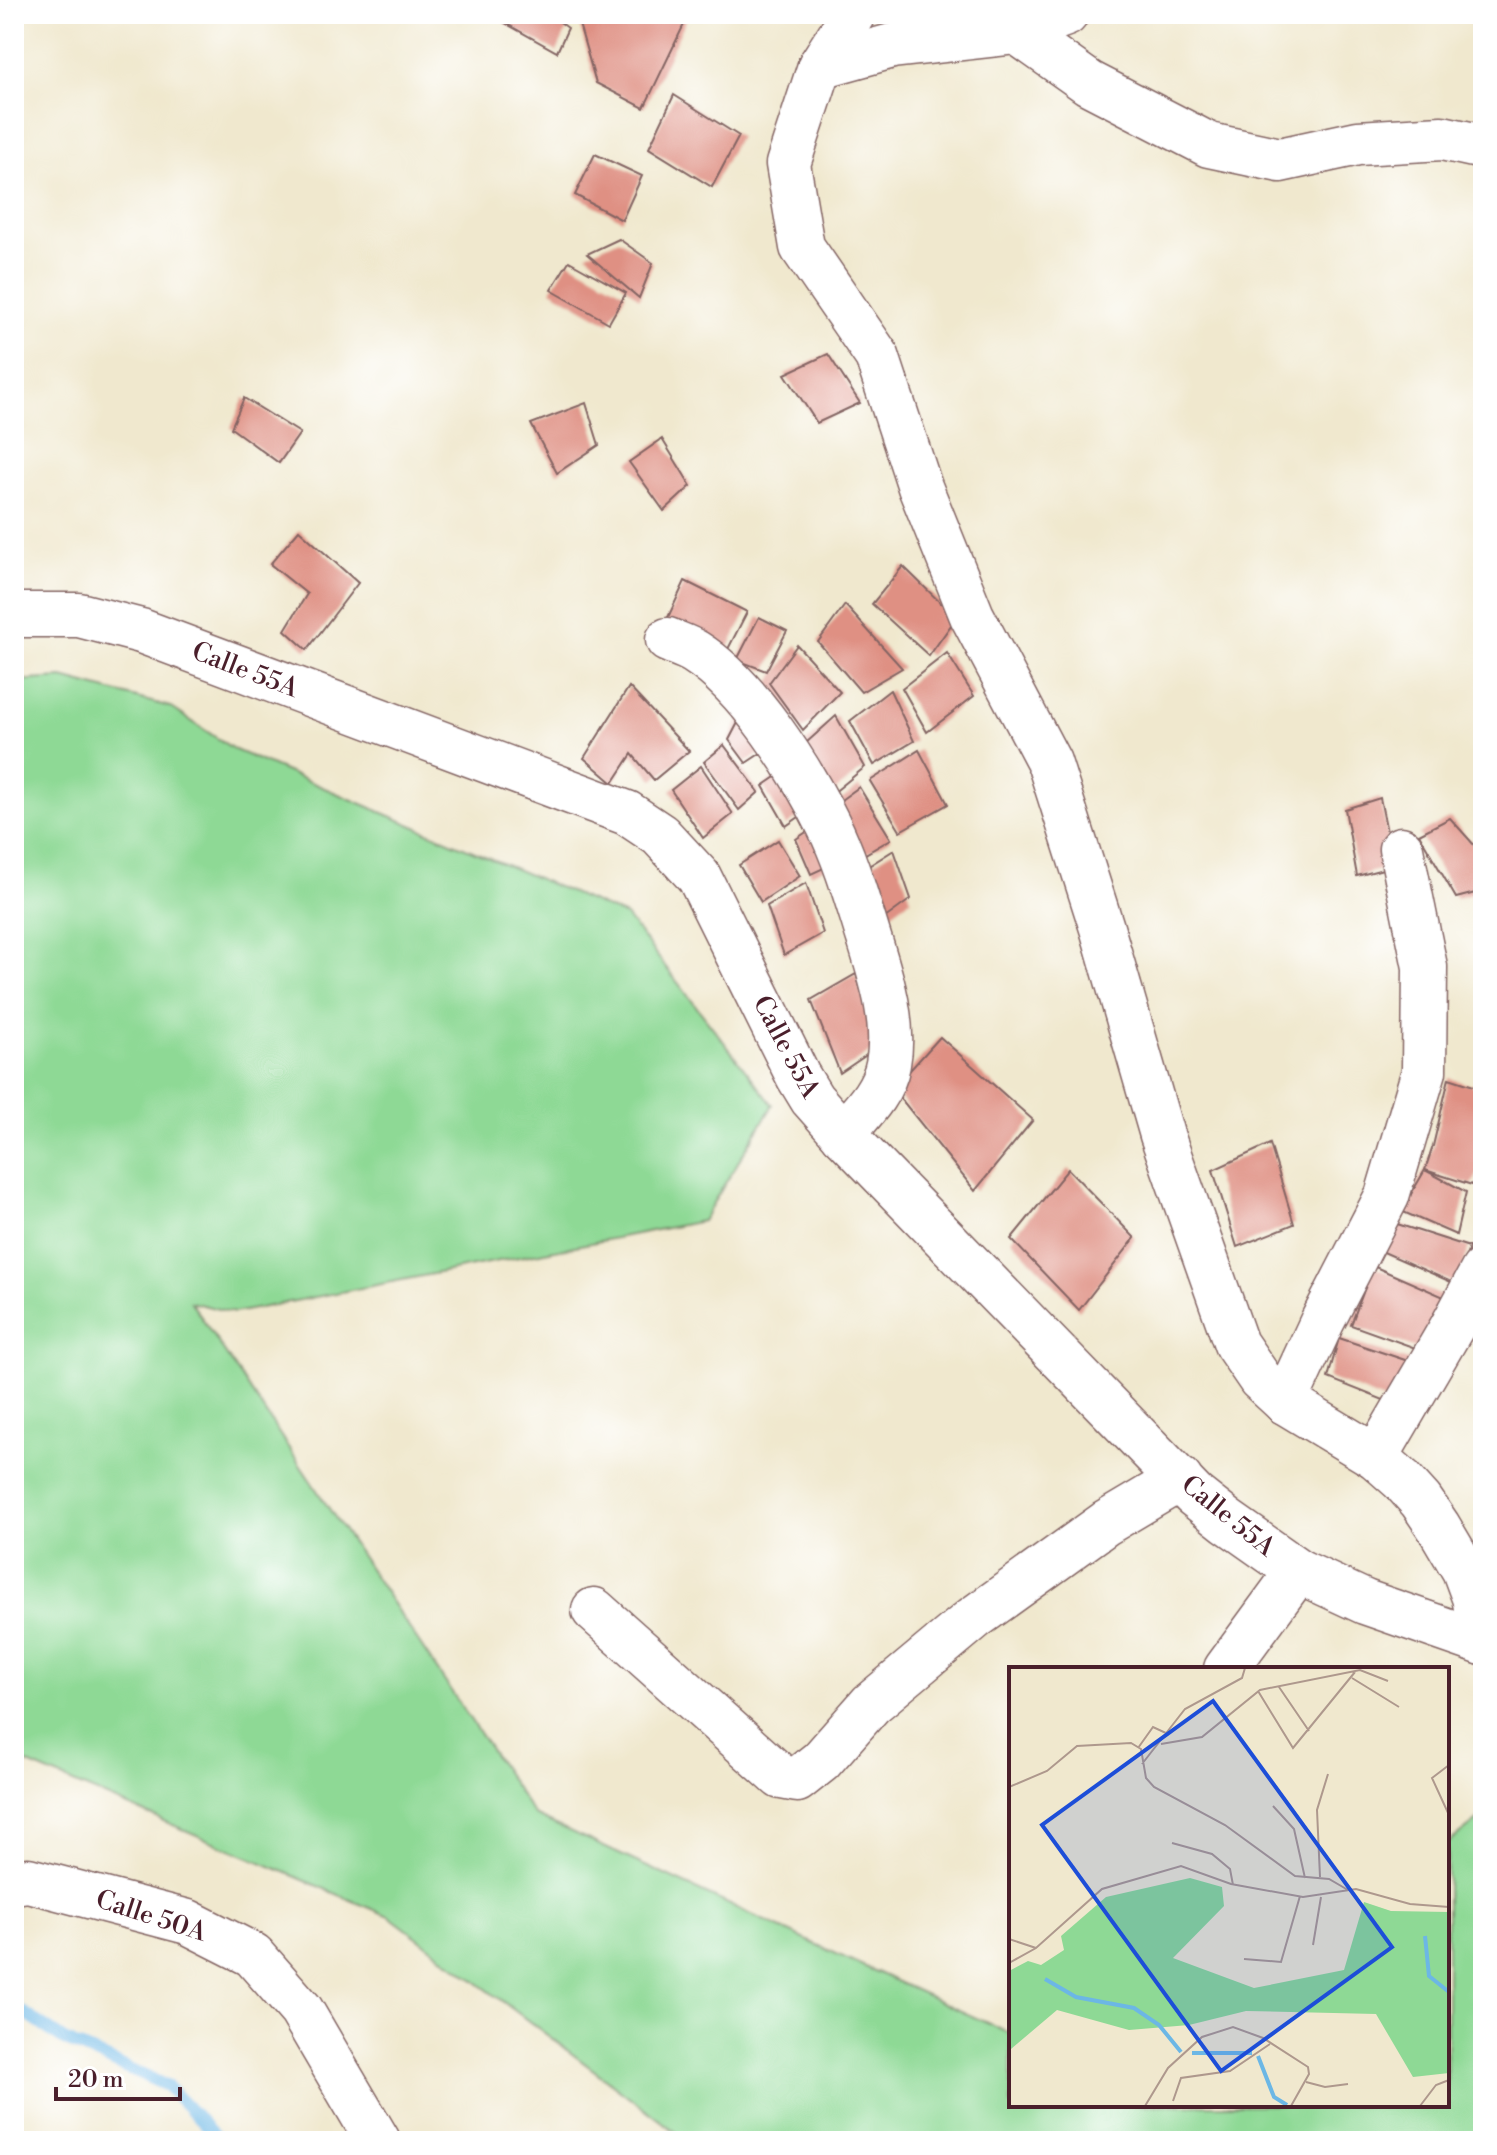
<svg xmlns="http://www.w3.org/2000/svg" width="1497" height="2155" viewBox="0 0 1497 2155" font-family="'Libre Bodoni',serif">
  <rect width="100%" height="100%" fill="#fff"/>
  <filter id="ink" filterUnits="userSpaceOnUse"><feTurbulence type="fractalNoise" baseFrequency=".0125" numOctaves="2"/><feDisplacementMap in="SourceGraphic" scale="16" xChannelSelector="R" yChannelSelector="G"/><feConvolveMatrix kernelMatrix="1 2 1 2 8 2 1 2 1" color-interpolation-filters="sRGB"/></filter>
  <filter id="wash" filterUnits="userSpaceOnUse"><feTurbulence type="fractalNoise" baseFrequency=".006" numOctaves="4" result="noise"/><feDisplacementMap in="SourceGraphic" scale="32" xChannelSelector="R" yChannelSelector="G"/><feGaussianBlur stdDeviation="1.8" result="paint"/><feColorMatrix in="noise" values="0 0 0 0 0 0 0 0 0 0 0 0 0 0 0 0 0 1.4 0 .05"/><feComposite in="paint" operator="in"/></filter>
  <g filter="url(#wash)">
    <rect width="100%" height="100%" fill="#f0e8ce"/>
    <path fill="#8ed995" stroke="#6c7c60" stroke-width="2" d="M63 678 170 707 235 750 626 916 773 1105 702 1221 234 1313 191 1302 534 1815 1011 2034V2105H1447V1844L1483 1816V2141H688L389 1916 14 1758V681Z"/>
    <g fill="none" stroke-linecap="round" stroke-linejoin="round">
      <path stroke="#6cb7e5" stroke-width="12" d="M14 2006 64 2040 167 2086 220 2141"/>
    </g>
    <g id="blocks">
      <g fill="#df9083">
        <path d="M489 14H549L568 28 557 52Z"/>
        <path d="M579 14H689L644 108 596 83 577 17Z"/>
        <path d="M674 95 739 136 712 187 649 148Z"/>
        <path d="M595 154 642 176 622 220 575 195Z"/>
        <path d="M619 239 653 263 639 298 587 254Z"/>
        <path d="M569 261 626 293 609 323 551 290Z"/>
        <path d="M828 354 860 403 817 423 785 374Z"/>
        <path d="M244 398 300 433 279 463 231 428Z"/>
        <path d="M586 403 599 445 557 473 531 424Z"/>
        <path d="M662 439 691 486 664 511 629 462Z"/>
        <path d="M299 530 358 583 307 650 285 630 307 594 270 564Z"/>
        <path d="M903 566 956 618 929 656 872 604Z"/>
        <path d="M685 581 747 612 724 657 663 628Z"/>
        <path d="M845 605 902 668 861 692 818 642Z"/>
        <path d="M759 617 787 631 766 671 737 660Z"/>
        <path d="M797 645 840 692 803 730 769 683Z"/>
        <path d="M947 653 974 696 927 732 902 688Z"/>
        <path d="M629 687 689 751 654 780 632 754 613 783 584 758Z"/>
        <path d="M890 690 914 741 874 765 850 721Z"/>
        <path d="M742 715 773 745 746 763 729 740Z"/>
        <path d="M836 716 865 767 832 794 806 743Z"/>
        <path d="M724 745 759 792 739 810 704 762Z"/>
        <path d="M919 750 948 804 900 831 870 781Z"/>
        <path d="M701 766 733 814 703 838 671 790Z"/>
        <path d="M788 769 812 808 786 826 763 786Z"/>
        <path d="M859 787 891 839 860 857 834 805Z"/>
        <path d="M1380 798 1394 866 1357 876 1345 809Z"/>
        <path d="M1450 818 1483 855V891L1456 898 1419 834Z"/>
        <path d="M820 823 839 861 811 874 796 839Z"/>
        <path d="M778 840 800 876 761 902 739 865Z"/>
        <path d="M894 850 911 899 881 921 864 869Z"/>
        <path d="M806 883 823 933 784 955 767 906Z"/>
        <path d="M856 974 878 1047 840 1073 811 1000Z"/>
        <path d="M940 1037 1033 1120 975 1191 893 1089Z"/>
        <path d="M1449 1078 1483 1089V1165L1472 1185 1425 1170 1433 1146Z"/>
        <path d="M1270 1144 1294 1224 1237 1247 1213 1170Z"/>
        <path d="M1068 1169 1135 1238 1079 1310 1011 1239Z"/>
        <path d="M1425 1170 1466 1192 1456 1235 1401 1211Z"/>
        <path d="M1394 1223 1469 1247 1458 1285 1379 1250Z"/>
        <path d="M1373 1266 1444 1297 1421 1350 1351 1325Z"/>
        <path d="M1339 1338 1414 1363 1401 1407 1328 1378Z"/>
      </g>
    </g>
  </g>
  <g filter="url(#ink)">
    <use href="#blocks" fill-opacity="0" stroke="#846564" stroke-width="2"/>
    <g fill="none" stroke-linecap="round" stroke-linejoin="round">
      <defs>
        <g id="minor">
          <path d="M853 14 820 66 788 164 802 247 877 356 920 487 972 616 1049 762 1102 928 1162 1135 1236 1344 1260 1379 1285 1402 1376 1457 1402 1480 1421 1501 1438 1526 1464 1570 1474 1597 1483 1643"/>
          <path d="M1017 32 1089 83 1209 145 1280 160 1358 143 1442 138 1483 147"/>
          <path d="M820 66 892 46 1017 32 1066 14"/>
          <path d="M14 615H79L141 631 627 813 660 835 699 877 798 1076 812 1099 843 1134 1194 1495 1227 1521 1298 1571 1365 1602 1483 1643"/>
          <path d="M668 640C677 644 687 647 695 652 748 685 801 769 828 824 846 860 857 900 869 938 881 977 896 1023 888 1064 883 1092 861 1113 843 1134"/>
          <path d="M1285 1402 1322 1322 1387 1196 1424 1071 1425 967 1401 849"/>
          <path d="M1376 1457 1452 1327 1483 1270"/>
          <path d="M594 1610 781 1777 797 1780 821 1761 871 1704 974 1618 1106 1523 1180 1479"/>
          <path d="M1226 1669 1298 1571"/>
          <path d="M14 1882 28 1880 188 1922 253 1955 301 2010 378 2141"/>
        </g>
      </defs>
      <use href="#minor" stroke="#846564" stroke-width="47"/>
      <use href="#minor" stroke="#fff" stroke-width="44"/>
    </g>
  </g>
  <g text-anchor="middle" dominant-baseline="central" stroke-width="6" stroke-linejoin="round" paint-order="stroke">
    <g font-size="26" fill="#4a1f2b" stroke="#fff">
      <text transform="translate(245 670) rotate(21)">Calle 55A</text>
      <text transform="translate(786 1047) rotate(62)">Calle 55A</text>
      <text transform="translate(1228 1516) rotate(39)">Calle 55A</text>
      <text transform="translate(151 1916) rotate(18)">Calle 50A</text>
    </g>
  </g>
  <g transform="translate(1009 1667)">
    <rect width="440" height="440" fill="#f0e8ce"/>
    <path d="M181 211 213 220 215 239 164 291 245 321 335 303 355 235 382 244 440 245V406L404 410 367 347 237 344 180 358 120 363 48 343 2 382 0 390V304L19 294 32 298 55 283 52 269 97 230Z" fill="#8ed995"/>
    <path fill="none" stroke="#6cb7e5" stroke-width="4" d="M416 269 420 309 440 325M36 312 67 330 125 341 150 358 172 385M183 386H243M249 389 265 430 278 438"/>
    <path fill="none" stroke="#ae988d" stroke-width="2" d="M343 11 390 40M270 20 300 64M249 24 284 81 346 5M152 77 193 70 251 23 351 3 379 14M129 81 144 60 159 67M133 97 176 42 233 11 236 1M440 98 423 111 440 148M0 120 38 104 68 79 122 76 132 82 137 111 145 120 216 158 286 209 320 212 339 223M264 139 285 162 296 211M163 176 203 187 221 202 224 218M311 210 308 143 319 107M0 272 27 281M304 278 312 230M235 292 272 295 291 229M0 296 27 281 93 222 172 199 222 217 294 230 347 222 401 237 440 240M297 415 316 420 339 417M164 434 172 411 221 404 261 377M136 439 159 401 193 370 224 360 254 371 299 400 300 407 282 439M411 439 427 418 440 413"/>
    <path fill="#1d4ed8" fill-opacity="0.15" stroke="#1d4ed8" stroke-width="4" d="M204 34 383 280 212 404 33 158Z"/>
    <rect width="440" height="440" fill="none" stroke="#4a1f2b" stroke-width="4"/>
  </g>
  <rect width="1497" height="2155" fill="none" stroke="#fff" stroke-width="48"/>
  <path d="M56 2087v12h124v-12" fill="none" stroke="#4a1f2b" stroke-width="4"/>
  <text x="68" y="2087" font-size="24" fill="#4a1f2b" stroke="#ffffff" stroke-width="6" paint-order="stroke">20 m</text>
</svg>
